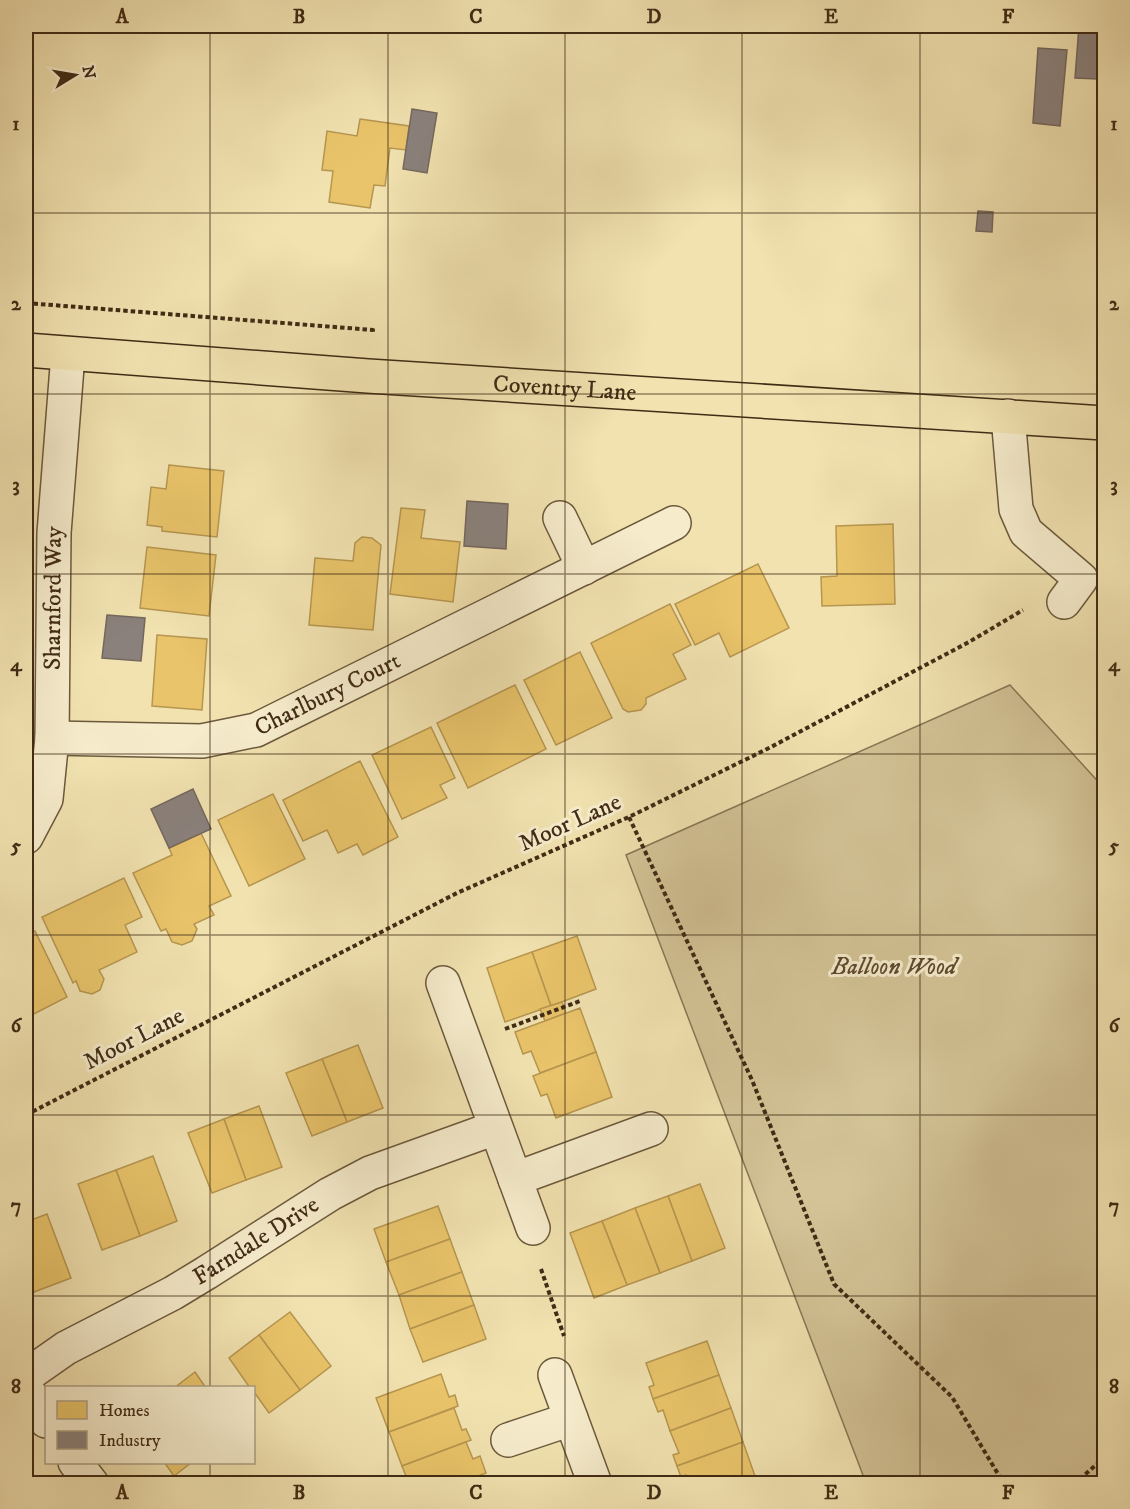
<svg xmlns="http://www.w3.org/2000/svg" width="1130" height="1509" viewBox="0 0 1130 1509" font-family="'IM FELL DW Pica',serif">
  <rect width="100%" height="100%" fill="#f1e2b0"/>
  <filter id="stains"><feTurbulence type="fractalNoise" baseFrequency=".00333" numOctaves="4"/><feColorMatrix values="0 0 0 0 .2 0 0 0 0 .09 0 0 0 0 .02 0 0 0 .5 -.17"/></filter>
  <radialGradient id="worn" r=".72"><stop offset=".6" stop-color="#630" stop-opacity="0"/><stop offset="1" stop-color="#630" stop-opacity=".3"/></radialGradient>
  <path fill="#d3c396" stroke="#8a7756" stroke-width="1.5" d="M1010 685 1104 788V1483H866L626 855Z"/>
  <g fill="#e9c46a" stroke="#b69650" stroke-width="1.5">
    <path d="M360 119 409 126 406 150 390 148 385 186 374 185 370 208 329 202 333 171 322 170 327 131 357 136Z"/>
    <path d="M169 465 224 471 217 537 162 531V527L147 525 151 487 166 489Z"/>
    <path d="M401 508 425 510 421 538 460 542 453 602 390 594Z"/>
    <path d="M893 524 895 604 822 606 821 577 837 576 836 526Z"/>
    <path d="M362 537 372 538 381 545 373 630 309 625 315 558 353 561 355 543Z"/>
    <path d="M147 547 216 555 209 616 140 608Z"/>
    <path d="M758 564 789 628 730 657 719 633 695 645 675 604Z"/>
    <path d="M670 604 691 645 673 654 686 679 646 698V704L641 710 628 712 623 709 591 643Z"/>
    <path d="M157 635 207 639 202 710 152 706Z"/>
    <path d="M580 652 612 718 556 745 524 680Z"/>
    <path d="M515 685 546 749 468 788 437 723Z"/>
    <path d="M431 727 455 778 440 785 447 798 402 819 372 755Z"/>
    <path d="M360 761 398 837 363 855 357 844 338 853 327 830 303 841 283 800Z"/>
    <path d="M273 794 305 859 249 886 218 820Z"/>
    <path d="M201 833 231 896 209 906 214 915 194 924 197 929 192 941 182 945 172 942 166 929 161 931 133 873 172 855 169 848Z"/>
    <path d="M124 878 142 917 125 925 137 952 99 970 104 979 100 990 92 994 80 991 76 981 73 983 42 917Z"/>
    <path d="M35 931 67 997 26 1018V936Z"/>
    <path d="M577 936 596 989 551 1006 532 952Z"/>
    <path d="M532 952 551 1006 505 1022 487 968Z"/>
    <path d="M562 1002 566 1013 545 1021 540 1009Z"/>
    <path d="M580 1008 596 1052 540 1073 531 1051 523 1054 515 1032Z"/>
    <path d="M358 1045 383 1108 347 1122 322 1059Z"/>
    <path d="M596 1052 612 1097 556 1118 547 1094 541 1096 533 1076Z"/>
    <path d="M322 1059 347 1122 312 1136 286 1073Z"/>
    <path d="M259 1106 282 1167 246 1180 224 1119Z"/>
    <path d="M224 1119 246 1180 212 1193 188 1133Z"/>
    <path d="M153 1156 177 1221 140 1236 116 1170Z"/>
    <path d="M116 1170 140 1236 102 1250 78 1184Z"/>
    <path d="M700 1184 725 1248 692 1261 668 1196Z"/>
    <path d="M668 1196 692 1261 660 1273 635 1208Z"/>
    <path d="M438 1206 450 1239 386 1262 374 1229Z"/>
    <path d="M635 1208 660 1273 627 1285 602 1221Z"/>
    <path d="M47 1214 71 1278 34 1292 26 1269V1222Z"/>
    <path d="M602 1221 627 1285 594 1298 570 1233Z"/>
    <path d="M450 1239 462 1272 399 1295 386 1262Z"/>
    <path d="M26 1269 34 1292 26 1295Z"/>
    <path d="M462 1272 474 1305 410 1329 399 1295Z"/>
    <path d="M474 1305 486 1339 423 1362 410 1329Z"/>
    <path d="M290 1312 331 1366 300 1390 259 1335Z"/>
    <path d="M259 1335 300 1390 269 1413 254 1392V1388H250L229 1358Z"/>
    <path d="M707 1341 719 1375 653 1399 649 1387 654 1385 646 1363Z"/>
    <path d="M195 1372 206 1388H174Z"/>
    <path d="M441 1374 449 1397 455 1395 458 1406 389 1432 376 1398Z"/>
    <path d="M719 1375 731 1408 670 1431 663 1410 658 1412 653 1399Z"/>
    <path d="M454 1408 462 1430 466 1429 471 1440 402 1466 389 1432Z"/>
    <path d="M731 1408 743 1442 677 1466 673 1455 679 1453 670 1431Z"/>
    <path d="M466 1442 473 1459 480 1456 486 1473 457 1484H409L402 1466Z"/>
    <path d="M743 1442 755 1476 736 1484H690L686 1475 681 1477 677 1466Z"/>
    <path d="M164 1462H192L174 1476Z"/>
  </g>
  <g fill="#8a817c" stroke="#74675d" stroke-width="1.5">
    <path d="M1075 26H1101L1098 79 1075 78 1079 26Z"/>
    <path d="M1038 48 1067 50 1060 126 1033 123Z"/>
    <path d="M412 109 437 113 427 173 403 169Z"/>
    <path d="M978 211 993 212 992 232 976 231Z"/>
    <path d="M467 501 508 504 506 549 464 546Z"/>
    <path d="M107 615 145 618 141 661 102 658Z"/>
    <path d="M193 789 211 829 169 848 151 809Z"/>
  </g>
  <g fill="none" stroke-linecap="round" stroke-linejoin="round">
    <defs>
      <g id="minor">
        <path d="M1008 416 1016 509 1026 532 1081 579 1064 602"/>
        <path d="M560 518 584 568"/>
        <path id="s1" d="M52 738 202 741 256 730 674 523"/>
        <path id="s2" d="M26 837 46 799 52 738 54 533 68 354"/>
        <path d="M443 983 533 1228"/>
        <path d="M515 1179 651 1129"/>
        <path d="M555 1375 595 1484"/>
        <path id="s3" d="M26 1376 66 1348 173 1293 206 1273 330 1194 370 1173 495 1128"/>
        <path d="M26 1388 46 1421"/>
        <path d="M508 1440 571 1419"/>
        <path d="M75 1462 92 1484"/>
      </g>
      <g id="major">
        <path id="s4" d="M26 350 368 376 1104 423"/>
      </g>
    </defs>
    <use href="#minor" stroke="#6c593c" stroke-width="36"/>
    <use href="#major" stroke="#402b15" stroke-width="36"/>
    <g stroke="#402b15" stroke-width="4" stroke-dasharray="4.5 3" stroke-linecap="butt">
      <path d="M26 303 373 330 372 334"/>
      <path d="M629 817 752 1080 834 1284 952 1397 1004 1484"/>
      <path d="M505 1029 580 1001"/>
      <path d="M26 1115 457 893 629 817 771 747 969 642 1023 610"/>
      <path d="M541 1269 564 1336"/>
      <path d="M1074 1484 1104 1458"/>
    </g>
    <use href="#minor" stroke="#f6eccc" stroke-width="33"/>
    <use href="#major" stroke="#f1e2b0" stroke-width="33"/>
  </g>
  <path fill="none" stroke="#402b15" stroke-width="1.5" stroke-opacity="0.55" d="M210 26V1388M388 26V1484M565 26V1484M742 26V1484M920 26V1484M26 213H1104M26 394H1104M26 574H1104M26 754H1104M26 935H1104M26 1115H1104M26 1296H1104M210 1462V1484"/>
  <g text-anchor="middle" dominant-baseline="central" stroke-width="6" stroke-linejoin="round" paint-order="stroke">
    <g font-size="24" fill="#402b15" stroke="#f6eccc">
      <text stroke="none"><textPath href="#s4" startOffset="540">Coventry Lane</textPath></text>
      <text stroke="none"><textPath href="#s2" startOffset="244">Sharnford Way</textPath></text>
      <text stroke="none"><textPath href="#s1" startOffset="285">Charlbury Court</textPath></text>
      <text transform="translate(570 823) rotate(-24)">Moor Lane</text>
      <text transform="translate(134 1039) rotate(-27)">Moor Lane</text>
      <text stroke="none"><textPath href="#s3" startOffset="267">Farndale Drive</textPath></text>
    </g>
    <g font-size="24" font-style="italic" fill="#5d492f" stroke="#f6eccc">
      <text x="894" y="967">Balloon Wood</text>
    </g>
  </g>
  <rect width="1130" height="1509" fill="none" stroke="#f1e2b0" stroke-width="66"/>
  <rect x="45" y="1386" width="210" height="78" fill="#f6eccc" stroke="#ad9f83" stroke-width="1.5"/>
  <rect x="57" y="1401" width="30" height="18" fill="#e9c46a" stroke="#ad9f83" stroke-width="1.5"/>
  <text x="99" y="1416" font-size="18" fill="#402b15">Homes</text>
  <rect x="57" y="1431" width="30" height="18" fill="#8a817c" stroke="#ad9f83" stroke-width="1.5"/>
  <text x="99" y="1446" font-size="18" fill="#402b15">Industry</text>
  <g transform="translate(75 75) rotate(79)" stroke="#f6eccc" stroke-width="4.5" paint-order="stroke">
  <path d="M0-4.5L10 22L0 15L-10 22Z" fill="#402b15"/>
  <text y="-9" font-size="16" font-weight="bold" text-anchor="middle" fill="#402b15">N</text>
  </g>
  <rect x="33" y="33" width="1064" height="1443" fill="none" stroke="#402b15" stroke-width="2"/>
  <g font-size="20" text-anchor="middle" font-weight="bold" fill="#402b15">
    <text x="122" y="23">A</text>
    <text x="299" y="23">B</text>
    <text x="476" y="23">C</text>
    <text x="654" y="23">D</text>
    <text x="831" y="23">E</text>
    <text x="1008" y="23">F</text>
    <text x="16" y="130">1</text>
    <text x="1114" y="130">1</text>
    <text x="16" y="310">2</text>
    <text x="1114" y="310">2</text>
    <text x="16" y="491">3</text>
    <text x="1114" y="491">3</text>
    <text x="16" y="671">4</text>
    <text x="1114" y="671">4</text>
    <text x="16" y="852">5</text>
    <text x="1114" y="852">5</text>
    <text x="16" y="1032">6</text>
    <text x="1114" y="1032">6</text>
    <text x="16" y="1212">7</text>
    <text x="1114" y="1212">7</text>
    <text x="16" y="1393">8</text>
    <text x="1114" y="1393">8</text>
    <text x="122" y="1499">A</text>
    <text x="299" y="1499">B</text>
    <text x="476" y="1499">C</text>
    <text x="654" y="1499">D</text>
    <text x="831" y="1499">E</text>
    <text x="1008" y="1499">F</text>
  </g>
  <rect width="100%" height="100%" filter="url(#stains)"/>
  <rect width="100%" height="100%" fill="url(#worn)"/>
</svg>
